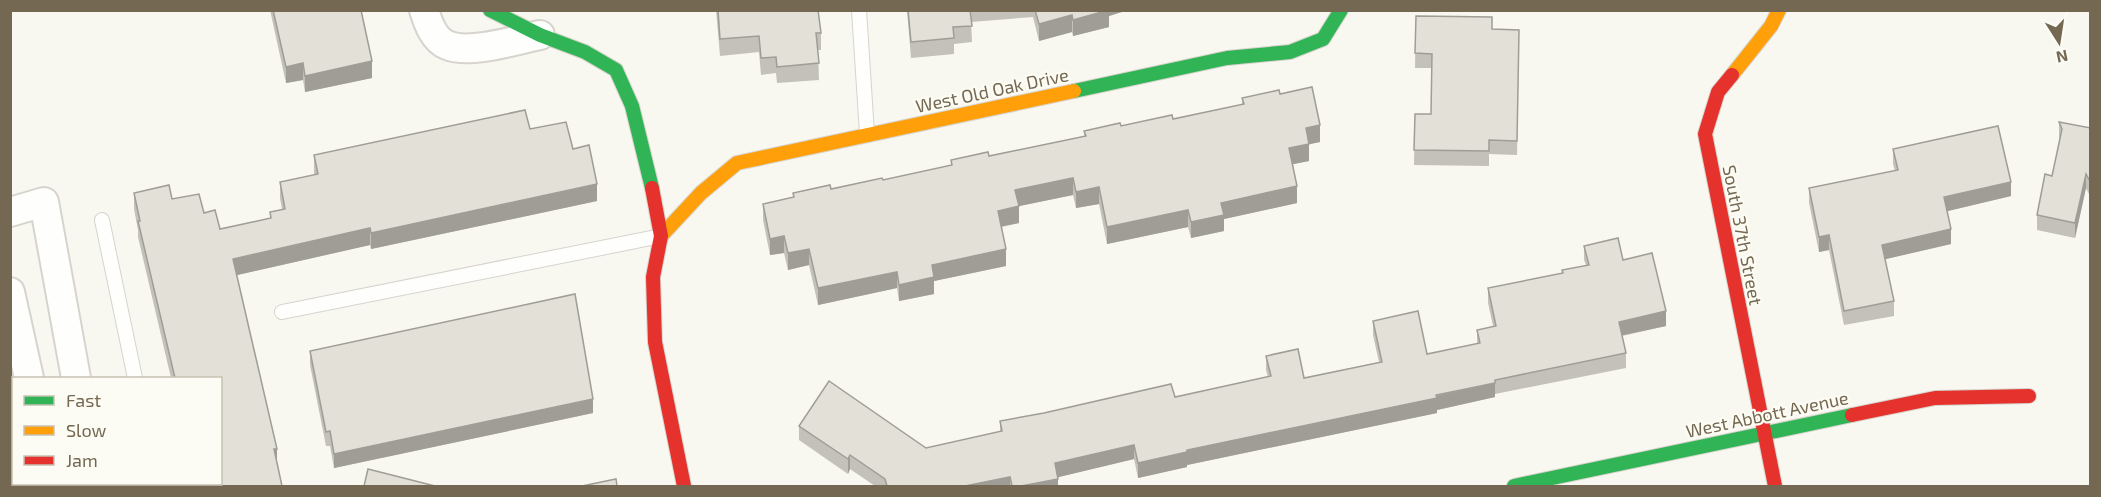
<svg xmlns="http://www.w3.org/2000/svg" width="2101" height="497" viewBox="0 0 2101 497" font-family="'Exo 2',sans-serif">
  <rect width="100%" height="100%" fill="#f8f7f0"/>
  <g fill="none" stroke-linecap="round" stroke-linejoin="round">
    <defs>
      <g id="lane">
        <path d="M859 10 867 134"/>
        <path d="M102 220 135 378"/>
        <path d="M282 312 661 236"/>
        <path d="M157 484 158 486"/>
        <path d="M119 486 132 484"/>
      </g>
      <g id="street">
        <path d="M424 10C428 23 434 40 447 45 469 55 516 40 540 35"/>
        <path d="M10 212 44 202 76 378"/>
        <path d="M10 292 29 378"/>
        <path d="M57 484 58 486"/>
        <path d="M105 484 106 486"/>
      </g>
      <g id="fast">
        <path d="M490 10 540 35 585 52 616 70 632 106 652 188"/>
        <path d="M1074 91 1227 58 1290 52 1323 39 1341 10"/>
        <path d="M1514 486 1852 415"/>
      </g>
      <g id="slow">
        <path d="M1732 75 1771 26 1779 10"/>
        <path d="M661 236 701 193 737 163 1074 91"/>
      </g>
      <g id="jam">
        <path d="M1732 75 1718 92 1705 134 1775 486"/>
        <path d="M652 188 661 236 653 277 655 342 684 486"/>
        <path d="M1852 415 1935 398 2029 396"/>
      </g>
    </defs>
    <use href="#lane" stroke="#d6d4cd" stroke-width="16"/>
    <use href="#street" stroke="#d6d4cd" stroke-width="32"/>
    <use href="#fast" stroke="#d7d4cd" stroke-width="16"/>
    <use href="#slow" stroke="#d7d4cd" stroke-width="16"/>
    <use href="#jam" stroke="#d7d4cd" stroke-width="16"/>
    <use href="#lane" stroke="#fefefd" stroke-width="14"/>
    <use href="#street" stroke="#fefefd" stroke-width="28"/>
    <use href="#fast" stroke="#30b455" stroke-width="14"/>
    <use href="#slow" stroke="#ff9f0a" stroke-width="14"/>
    <use href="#jam" stroke="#e5322d" stroke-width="14"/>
  </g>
  <g fill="#c3c1b9">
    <path d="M270 10H361L372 78 305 92 303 80 286 83Z"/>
    <path d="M716 10H818L821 33V50H818L819 80 777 83 776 73 761 75 759 52 720 56Z"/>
    <path d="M907 10H1128L1109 16V27L1073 36 1072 32 1039 41 1033 17 971 22 972 42 954 44V54L911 58Z"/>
    <path d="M1416 16 1492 29 1519 30 1517 155 1489 154V166L1414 165 1415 114H1431L1432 68H1415Z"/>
    <path d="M1280 94 1320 142 1309 144V161L1293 164 1297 203 1224 219V231L1191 238 1188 227 1107 244 1099 204 1076 208 1073 195 1019 206V223L1002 227 1006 266 934 281V294L899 301 897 288 818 305 809 265 788 270 784 253 770 255 763 220V204L793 197V193L831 189 883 180 951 165V160L989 156 1084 136V131L1173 119 1242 105V98Z"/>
    <path d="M2059 122 2091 128V198L2086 188 2075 238 2037 230V215L2052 176 2060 139 2059 136Z"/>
    <path d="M530 129 573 149 597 201 371 249 370 245 237 275 282 486H195L194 483H220V378H171L138 237V230L134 209V193L172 199 204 213 220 229 270 218V212L282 209 280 198V182L314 175V155Z"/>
    <path d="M1893 149 2011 196 1947 211 1951 244 1885 259 1894 301V316L1844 325 1829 250 1819 252 1809 203V188L1895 171 1893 164Z"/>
    <path d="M1584 246 1623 260 1666 326 1622 336 1626 353V368L1495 394V397L1437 410V413L1187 465V467L1138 478 1134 459 1058 477V486H875L850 469 848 474 799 440V426L926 448 1000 432V421L1175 397 1268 377 1266 370V356L1304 378 1379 362 1373 335V321L1427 354 1477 344V330L1493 326 1488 303V288L1562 273 1586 265 1584 260Z"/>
    <path d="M310 351 593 413 334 468 330 446H326L310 365Z"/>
  </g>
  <g fill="#9f9d96">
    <path d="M1106 10H1128L1109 16V27L1073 36V20Z"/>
    <path d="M1072 15V32L1039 41V24Z"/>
    <path d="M372 61V78L305 92V76Z"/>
    <path d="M303 63V80L286 83V67Z"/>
    <path d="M1320 125V142L1306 145V128Z"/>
    <path d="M1309 144V161L1289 165V148Z"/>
    <path d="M2086 174V188L2075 238V223Z"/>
    <path d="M1073 178V195L1015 207V190Z"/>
    <path d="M2011 182V196L1944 212V197Z"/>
    <path d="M597 184V201L371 249V233Z"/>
    <path d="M1297 186V203L1224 219V231L1191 238V222L1221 203Z"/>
    <path d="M1099 187V204L1076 208V192Z"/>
    <path d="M1019 206V223L998 227V211Z"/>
    <path d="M1188 210V227L1107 244V227Z"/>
    <path d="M370 228V245L233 276V259Z"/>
    <path d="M1951 229V244L1882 260V245Z"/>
    <path d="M1829 235V250L1819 252V237Z"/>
    <path d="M784 236V253L770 255V239Z"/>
    <path d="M809 249V265L788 270V253Z"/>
    <path d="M1006 249V266L934 281V294L899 301V285L932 265Z"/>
    <path d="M897 272V288L818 305V288Z"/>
    <path d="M1666 311V326L1619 336V322Z"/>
    <path d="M1495 383V397L1437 410V413L1187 465V467L1138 478V463L1187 450Z"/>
    <path d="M593 399V413L334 468V454Z"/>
    <path d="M1134 445V459L1055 478V463Z"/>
    <path d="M274 449H277V465Z"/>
    <path d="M850 455V469L848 474V459Z"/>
    <path d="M1010 477V486H965Z"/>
    <path d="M1058 479V486H1021Z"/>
  </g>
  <g fill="#e3e0d7" stroke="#9f9d96" stroke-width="1.5">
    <path d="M273 10H361L372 61 305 76 303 63 286 67Z"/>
    <path d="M718 10H818L821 33H816L819 63 777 67 776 57 761 58 759 36 720 39Z"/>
    <path d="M908 10H970L972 26 953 27 954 38 911 42Z"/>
    <path d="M1035 10H1109L1073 20 1072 15 1039 24Z"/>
    <path d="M1416 16 1492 17V29L1519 30 1517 141 1489 140V151L1414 150 1415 114H1431L1432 54 1415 53Z"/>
    <path d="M1312 87 1320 125 1306 128 1309 144 1289 148 1297 186 1221 203 1224 215 1191 222 1188 210 1107 227 1099 187 1076 192 1073 178 1015 190 1019 206 998 211 1006 249 932 265 934 277 899 285 897 272 818 288 809 249 788 253 784 236 770 239 763 204 794 197 793 193 830 185 831 189 882 178 883 180 952 165 951 160 988 152 989 156 1086 136 1084 131 1120 123 1121 126 1172 115 1173 119 1244 104 1242 98 1279 90 1280 94Z"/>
    <path d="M525 110 530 129 566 122 573 149 589 145 597 184 371 233 370 228 233 259 277 449H274L282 486H199V483H220V378H175L138 221H140L134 193 169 185 172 199 199 194 204 213 215 210 220 229 271 218 270 212 285 209 280 182 318 174 314 155Z"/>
    <path d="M2059 122 2091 128V183L2086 174 2075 223 2037 215 2045 174 2052 176 2062 129Z"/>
    <path d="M1998 126 2011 182 1944 197 1951 229 1882 245 1894 301 1844 311 1829 235 1819 237 1809 188 1898 170 1893 149Z"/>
    <path d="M1618 238 1623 260 1652 253 1666 311 1619 322 1626 353 1495 380V383L1436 395 1437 398 1187 450V452L1138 463 1134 445 1055 463 1058 479 1021 486H1012L1010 477 965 486H887L885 479 850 455 848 459 799 426 829 381 926 448 1002 431 1000 421 1044 413 1171 384 1175 397 1271 376 1266 356 1298 349 1304 378 1382 362 1373 321 1418 311 1427 354 1480 343 1477 330 1496 326 1488 288 1563 273 1562 270 1589 265 1584 246Z"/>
    <path d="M575 294 593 399 334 454 330 431 326 432 310 351Z"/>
    <path d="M368 469 435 486H364Z"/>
    <path d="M616 479 617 486H582Z"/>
  </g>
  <g text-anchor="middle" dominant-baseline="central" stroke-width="4.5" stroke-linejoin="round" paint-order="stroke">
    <g font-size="18" fill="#746852" stroke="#fdfcf4">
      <text transform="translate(992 90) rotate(-12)">West Old Oak Drive</text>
      <text transform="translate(1743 235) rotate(79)">South 37th Street</text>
      <text transform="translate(1767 414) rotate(-12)">West Abbott Avenue</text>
    </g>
  </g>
  <rect width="2101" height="497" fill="none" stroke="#746852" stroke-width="24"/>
  <rect x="12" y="377" width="210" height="108" fill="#fdfcf4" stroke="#c6c1b3" stroke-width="1.5"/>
  <rect x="24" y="396" width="30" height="9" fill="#30b455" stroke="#c6c1b3" stroke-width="1.5"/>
  <text x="66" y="407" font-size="18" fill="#746852">Fast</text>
  <rect x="24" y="426" width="30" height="9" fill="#ff9f0a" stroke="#c6c1b3" stroke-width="1.5"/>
  <text x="66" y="437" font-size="18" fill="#746852">Slow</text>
  <rect x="24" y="456" width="30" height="9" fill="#e5322d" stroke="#c6c1b3" stroke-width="1.5"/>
  <text x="66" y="467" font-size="18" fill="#746852">Jam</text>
  <g transform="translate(2059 42) rotate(168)" stroke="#fdfcf4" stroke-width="4.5" paint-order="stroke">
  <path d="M0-4.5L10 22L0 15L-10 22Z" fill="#746852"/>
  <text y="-9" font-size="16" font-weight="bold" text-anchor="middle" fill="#746852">N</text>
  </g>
</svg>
